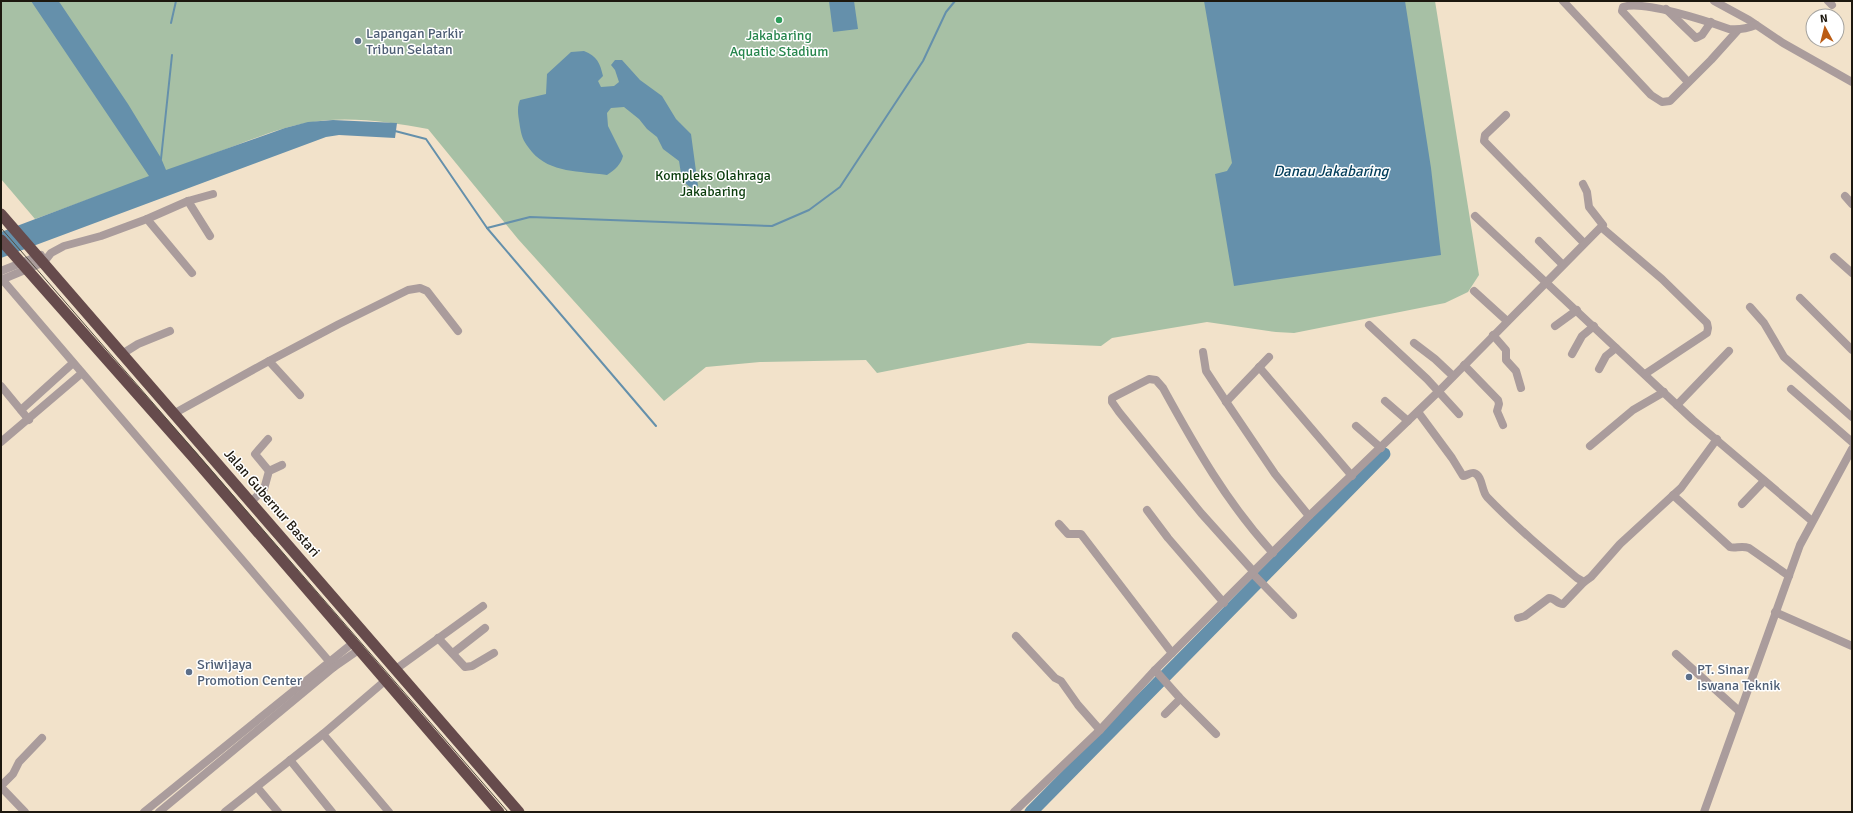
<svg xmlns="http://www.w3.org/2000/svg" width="1853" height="813" viewBox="0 0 1853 813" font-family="Signika,sans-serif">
  <rect width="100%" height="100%" fill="#f2e2ca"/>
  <path fill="#a7c0a5" d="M1 1H1435L1479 275 1468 292 1445 303 1294 333 1276 332 1207 322 1112 338 1101 346 1028 343 877 373 866 360 760 362 706 367 664 401 518 239 428 129C391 122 345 115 307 123 277 128 247 142 218 152 157 174 96 197 35 219L1 179Z"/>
  <g fill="#6590ab">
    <path d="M31 1H58L60 3 128 104 161 158 166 170 285 128 308 122 333 120 397 123 395 138 339 135 326 137 1 258V232L149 176Z"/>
    <path d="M829 1H854L858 29 833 32Z"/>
    <path d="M1204 1H1405L1431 168 1441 255 1234 286 1215 174 1227 171 1232 163Z"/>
    <path d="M584 51C597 56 600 63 603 76L598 81 601 87 614 86 619 82 615 70 611 65 615 60H622L640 80 662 96 676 119 691 134 698 186 692 188C681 183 681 172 679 161L663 149 657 137 647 129 639 119 624 107 611 108 607 113 608 126 623 156C621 164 615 170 607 175 580 171 550 173 532 152 524 142 522 139 520 127 519 118 516 109 520 100L546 94 547 74 571 52Z"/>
  </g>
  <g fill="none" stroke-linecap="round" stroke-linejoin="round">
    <g stroke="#6590ab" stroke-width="2">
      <path d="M171 23 176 1"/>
      <path d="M395 131 426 139 487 228 656 426"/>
      <path d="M161 159 172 55"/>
      <path d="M487 228 530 217 772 226 809 210 840 187 923 61 946 12 955 1"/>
    </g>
    <path stroke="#6590ab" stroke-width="13" d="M1031 812 1384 454"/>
    <g stroke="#aa9c9c" stroke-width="8">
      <path d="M1563 1 1651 95 1662 102 1670 101 1711 60 1738 30"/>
      <path d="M1714 1 1749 20 1783 43 1852 82"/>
      <path d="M1828 1 1832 5"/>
      <path d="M1666 9 1696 38 1702 35 1711 22"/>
      <path d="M1688 82 1622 11 1623 7C1643 0 1707 21 1729 29 1739 30 1746 29 1756 25"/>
      <path d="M1506 115 1485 135 1484 141 1584 243"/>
      <path d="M1583 184 1587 192 1589 207 1603 225"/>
      <path d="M1845 196 1852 204"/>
      <path d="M188 201 210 236"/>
      <path d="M1475 216 1693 420 1812 521"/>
      <path d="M147 219 188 201 213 194"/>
      <path d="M1539 241 1562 264"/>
      <path d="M1834 257 1852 273"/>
      <path d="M1 271 41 255"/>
      <path d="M1 278 334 667"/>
      <path d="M1 280 44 262 51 253 64 246 101 236 147 219 192 273"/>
      <path d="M1474 291 1507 321"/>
      <path d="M1800 298 1852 350"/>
      <path d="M1750 307 1764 323 1784 357 1852 417"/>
      <path d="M1369 325 1427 379 1459 414"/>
      <path d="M1555 326 1577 310"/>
      <path d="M1493 335 1506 350V360L1516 371 1521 388"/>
      <path d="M1414 343 1435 359 1453 376"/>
      <path d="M1203 352 1206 371 1229 406 1275 474 1309 516"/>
      <path d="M122 354 138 344 170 331"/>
      <path d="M1572 354 1582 336 1594 326"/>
      <path d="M1464 365 1498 400 1499 404 1497 411 1503 425"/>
      <path d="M1259 367 1352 476"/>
      <path d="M1599 369 1606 356 1616 348"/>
      <path d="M1 386 29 420"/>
      <path d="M1791 389 1852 442"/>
      <path d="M300 395 269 361 339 324 408 290 420 288 427 291 458 331"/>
      <path d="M1385 401 1408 421"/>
      <path d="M1226 402 1269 357"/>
      <path d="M1677 405 1729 351"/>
      <path d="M21 410 73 363"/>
      <path d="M1418 412 1452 458 1463 476C1466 476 1471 472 1474 473 1483 476 1481 490 1487 497 1515 526 1546 552 1577 578L1584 582 1591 577 1620 544 1681 488 1717 439"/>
      <path d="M175 413 269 361"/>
      <path d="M1356 426 1381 448"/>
      <path d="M268 439 255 454 269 471"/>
      <path d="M1 442 82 373"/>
      <path d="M1590 446 1633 410 1664 392"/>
      <path d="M1673 495 1730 547C1735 549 1741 545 1749 548L1789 576"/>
      <path d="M251 502 264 489 269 471 282 465"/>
      <path d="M1742 504 1764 481"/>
      <path d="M1147 510 1168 538 1224 603"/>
      <path d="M1059 524 1068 534H1081L1172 653"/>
      <path d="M1254 572 1201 513 1119 412 1112 402V398L1149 379 1156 380 1163 388C1196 448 1227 503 1273 553"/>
      <path d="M1253 574 1293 615"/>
      <path d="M1775 612 1852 646"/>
      <path d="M1518 618 1525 616 1549 598C1555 598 1557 604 1563 604L1584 582"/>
      <path d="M1016 636 1055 678 1061 681 1078 705 1100 730"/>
      <path d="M438 638 465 667 472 666 494 653"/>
      <path d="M453 653 485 628"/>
      <path d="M1676 654 1739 711"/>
      <path d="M396 669 483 606"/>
      <path d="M1155 670 1179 697V700L1165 714"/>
      <path d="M1179 697 1216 734"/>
      <path d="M323 734 389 812"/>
      <path d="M290 760 332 812"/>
      <path d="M1 786 13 774 19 762 42 738"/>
      <path d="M1 787 25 812"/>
      <path d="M257 787 278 812"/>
      <path d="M144 812 354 642"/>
      <path d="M159 812 334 667 360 649"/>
      <path d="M225 812 323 734 386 680"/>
      <path d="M1014 812 1100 730 1155 670 1309 516 1439 391 1601 227 1662 279 1707 323 1708 328 1707 333 1645 374"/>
      <path d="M1704 812 1800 545 1852 449"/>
    </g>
    <g stroke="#664b4c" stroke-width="11">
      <path d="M1 214 519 812"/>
      <path d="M1 240 194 458 499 812"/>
    </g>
    <path stroke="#544c40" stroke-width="1" d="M1 228 508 812"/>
  </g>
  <circle fill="#2e9e5b" stroke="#fff" stroke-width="1.5" cx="779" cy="20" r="4"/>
  <g fill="#5c6f8a" stroke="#fff" stroke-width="1.5">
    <circle cx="358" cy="41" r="4"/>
    <circle cx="189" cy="672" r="4"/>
    <circle cx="1689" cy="677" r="4"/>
  </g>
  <g text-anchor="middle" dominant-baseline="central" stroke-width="3" stroke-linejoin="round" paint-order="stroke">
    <g font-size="14" fill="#4e5e75" stroke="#fff" text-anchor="start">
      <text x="366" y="33">Lapangan Parkir<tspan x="366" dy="16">Tribun Selatan</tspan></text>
      <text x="197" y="664">Sriwijaya<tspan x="197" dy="16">Promotion Center</tspan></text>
      <text x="1697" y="669">PT. Sinar<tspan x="1697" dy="16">Iswana Teknik</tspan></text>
    </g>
    <g font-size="14" fill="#27864d" stroke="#fff">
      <text x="779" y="35">Jakabaring<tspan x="779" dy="16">Aquatic Stadium</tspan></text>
    </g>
    <g font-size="14" fill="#093b0b" stroke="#fff">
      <text x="713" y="175">Kompleks Olahraga<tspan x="713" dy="16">Jakabaring</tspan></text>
    </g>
    <g font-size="14" fill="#1d180f" stroke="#fff">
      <text transform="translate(272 503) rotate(49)">Jalan Gubernur Bastari</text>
    </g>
    <g font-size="15" font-style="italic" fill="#023d5a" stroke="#fff">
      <text x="1331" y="171">Danau Jakabaring</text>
    </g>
  </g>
  <rect width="1853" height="813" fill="none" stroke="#1d180f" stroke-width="4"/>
  <g transform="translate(1825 28) rotate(353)"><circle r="19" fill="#ffffff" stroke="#a5a39f"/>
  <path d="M0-3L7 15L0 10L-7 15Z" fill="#bb5c14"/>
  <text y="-6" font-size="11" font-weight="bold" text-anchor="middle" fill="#1d180f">N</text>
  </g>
</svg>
